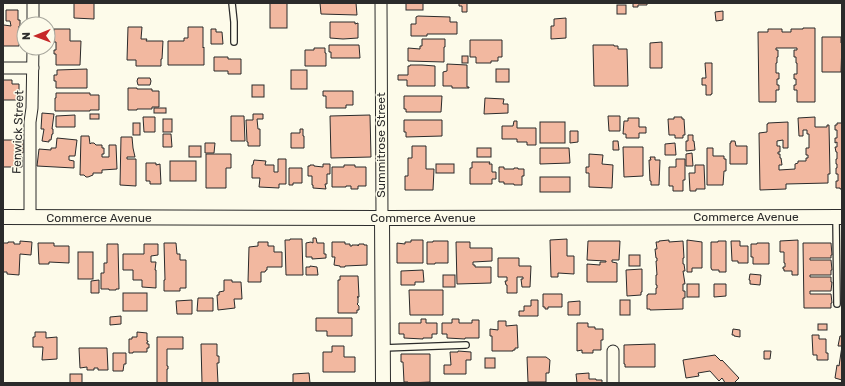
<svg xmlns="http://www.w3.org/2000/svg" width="845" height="386" viewBox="0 0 845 386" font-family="Rubik,sans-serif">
  <rect width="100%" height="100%" fill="#fdfbea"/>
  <g fill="#f2b8a0" stroke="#2b2b2b">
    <path d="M74 3H94V19L74 18Z"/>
    <rect x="270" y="3" width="17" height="25"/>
    <path d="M320 3H356L357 15 321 14Z"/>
    <rect x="406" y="3" width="17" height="7"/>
    <path d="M459 3H467V12H462V6H459Z"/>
    <path d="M633 3H647V5H638V7H633Z"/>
    <rect x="617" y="5" width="9" height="9"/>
    <path d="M6 10H18V20H20V26H19L18 33H20L19 46H3V26L4 25 11 26 10 21H6Z"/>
    <path d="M723 11V20L716 21 715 12Z"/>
    <path d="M418 16 450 17V22H457V34H427V36H411V24H416V17Z"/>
    <path d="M566 18V38L551 39V26H554V19Z"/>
    <path d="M330 22H355V24L358 23V38L343 39 330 38Z"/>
    <path d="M128 27H142L141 39H147L146 41H163L162 59H161V66H136V60H127Z"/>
    <path d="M188 27H203V48L204 47V65H168V41H184V38H188Z"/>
    <path d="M803 28H815V102H797V90H794V85H796V79H794V74H797V63H796V57H794V50H797V48H776V50H778V57H777V63H776V73H779V79H777V85H779V90H776V102H759L758 32H768V29H782V32H791V29H803Z"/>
    <path d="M54 29H70V41H81L80 65H56V54H54V50H56V42H54Z"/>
    <path d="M211 29H216V32H222L223 44H211Z"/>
    <path d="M822 37H841V43H842L841 72H822Z"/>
    <path d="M422 39H445V47H444V62L408 61V48L420 49V46H422Z"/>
    <path d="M470 40H502V57H498V61H491V63H476V57H470Z"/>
    <path d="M662 42V68H650V43Z"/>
    <path d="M329 45H359L360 58H331V52H329Z"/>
    <path d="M593 45H614V46H618V49H627L628 86H594Z"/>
    <path d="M314 48H325V53H326V66H305V50H314Z"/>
    <rect x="462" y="56" width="6" height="7"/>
    <path d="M214 57H228V59H241V74H228V71H214Z"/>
    <path d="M705 63H712V94H711V95H706V85H702V78H706Z"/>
    <path d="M447 64 467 65V87H469V88H452V86H443V72L447 71Z"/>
    <path d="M410 65H422L435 66V86H407V80H398V75H408V66H410Z"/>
    <path d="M87 69V88H56V81H54V75H57V70Z"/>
    <rect x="496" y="69" width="13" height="13"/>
    <rect x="291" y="70" width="16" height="19"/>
    <path d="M138 78H150L151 81 150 85H138L137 81Z"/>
    <path d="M3 80H12V84H19V100H3Z"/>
    <rect x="252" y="85" width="12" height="12"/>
    <path d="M128 88H137V89H152V91H159V107H152V109H137V110H128Z"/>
    <path d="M323 91H353V105H346V108H326V96H323Z"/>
    <path d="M56 93H90V95H99V110H90V111H55V98H56Z"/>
    <path d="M404 96H442L441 112H406V109H404Z"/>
    <path d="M485 98 504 99 503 104H508V113L484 114Z"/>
    <rect x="154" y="108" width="12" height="5"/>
    <path d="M42 113 54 114 52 129H53V134H52L51 140H49V142L42 141 44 129H41Z"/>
    <rect x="90" y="114" width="9" height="5"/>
    <path d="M253 114H263V119H257L258 129H260V146H248V142H247L246 120H253Z"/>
    <path d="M75 115V127H56V116Z"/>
    <path d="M370 115 371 157 331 158 330 116Z"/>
    <path d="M231 116H244L245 141H231Z"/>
    <path d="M608 116H620V131H609Z"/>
    <path d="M143 117H155V132H144Z"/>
    <path d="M674 117H682V119H684L685 135H683V138H675V135H669L668 119H674Z"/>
    <path d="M815 117V127H827V125H829L830 174H828V183L786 184V189L760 190 759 133 767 132V124H768V123L788 122V148H783V140L777 141V146H780V152H778V154H780V158H781L782 165H779V170L795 169V164L798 163V161H806V158H808V155H806V148H809V134H807V130H803V136H799L798 118Z"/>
    <path d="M628 118H639V127H646V133H639V138H626V134H623L624 121H628Z"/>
    <rect x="163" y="119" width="9" height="13"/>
    <path d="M404 120H442V136L406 137V132H404Z"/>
    <path d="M514 121H517V128H536V145H527V142H517V139H502V126H513Z"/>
    <rect x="540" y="122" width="25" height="21"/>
    <rect x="133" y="123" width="7" height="12"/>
    <path d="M837 123H842V189H840V188H836V181H838V174H836V168H837V164H836V159H837V152H836L835 147H837V142L835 143V138H837V130H835V125H837Z"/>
    <path d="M300 129H303V136H304V148H291V133H300Z"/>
    <path d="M570 131H578V142L570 143Z"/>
    <path d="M163 134H171L172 147H163Z"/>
    <path d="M688 135H693V141H694L695 150 686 151V141H688Z"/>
    <path d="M81 136H89L90 144 91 143H94L96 145H102V148H104V154H102V157H109V145H116L117 169 102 170V173H93V175L88 177H86L84 175H80Z"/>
    <path d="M121 137H132L133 148 135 157H127V159H136V186L120 185Z"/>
    <path d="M57 138 77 140 75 156H69V160L74 161V168L37 166 39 149 51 150V148H56Z"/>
    <path d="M3 140H23V153H20V157H22V167H3Z"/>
    <path d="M613 141H618L619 150H613Z"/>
    <path d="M731 141H735L736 146H747V164H730V143H731Z"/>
    <path d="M205 143H215L214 153H205Z"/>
    <path d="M675 143 676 155H665V144Z"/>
    <rect x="189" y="146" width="12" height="11"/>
    <path d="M412 146H426V169H434L433 190H405V176H408V158H412Z"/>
    <path d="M623 147H643V176L624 177Z"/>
    <rect x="477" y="148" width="14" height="9"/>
    <path d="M540 148H569L570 163 540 164Z"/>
    <path d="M707 148H713V156H724V159H726V171H724L723 185H707Z"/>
    <path d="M692 153 693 166H686V154Z"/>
    <path d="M206 154H231V168H226V188H206Z"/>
    <path d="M589 154 603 155 602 164 613 165 612 188 589 187V173H586V167H589Z"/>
    <path d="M650 157H655V160H660L659 185H651V181H650L649 160H651Z"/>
    <path d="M278 159H286V184H279V188L259 187 260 178H252V165H253L254 160 266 161 265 165H274V172H278Z"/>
    <path d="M676 159H685V180H683V191H673V186H669V167H676Z"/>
    <rect x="170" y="161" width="26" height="20"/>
    <path d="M472 162H490L489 164H492V172H496V179H492V184H470V168H472Z"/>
    <path d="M146 163H156V165L160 164 161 184H150V181H146Z"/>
    <path d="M323 164H330V174H327V184H325L326 189 313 188V185H312V176H308V166H310V165H314V166L323 167Z"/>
    <rect x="436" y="164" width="18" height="9"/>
    <path d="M344 165H355V167H366V186H358V189H351V186H346V187H332V167H344Z"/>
    <path d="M695 165H704L705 189H696V191H690L689 173H695Z"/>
    <path d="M499 167H504V169H514V168H518V169H524V176H522V185H514V184H504V182H499Z"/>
    <path d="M289 168H302V183H293V185H289Z"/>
    <rect x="540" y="177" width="30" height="15"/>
    <path d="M313 238H316L317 243H324V254H326V258L312 259V257H306V243L311 242 313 243Z"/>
    <path d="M290 239H302L303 275H286L285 240H290Z"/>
    <path d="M567 239V256H574V274L558 273V277H551L550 240Z"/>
    <path d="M411 240H423V263H397V243L405 244V242H411Z"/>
    <path d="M669 240V242L683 241 684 258H683V264H684L685 271H683L685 284H683V291H685V298H683V309L650 310V309H647V295H648V294H656V288H657V285H656V275H657L656 261H657V258H656L655 249H657L656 242H659V241Z"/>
    <path d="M687 240 702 242V268H692V272H687Z"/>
    <path d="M798 240V275H792V271H784V269H783V267H785V263H784V252H780V241Z"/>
    <path d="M20 241 32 242 31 255 20 254 19 275 7 274V272H3V243H8V242H14V244H20Z"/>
    <path d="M433 241H448V263H435V264H427V242H433Z"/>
    <path d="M588 241H620L619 260H612V262L617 263V282H587V264L600 265V262H606V261L587 260Z"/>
    <path d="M718 241H726V272H719V270H712L711 268V242H718Z"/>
    <path d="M731 241H740V246H748V263H738V261H732Z"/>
    <path d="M258 242H268V246H274V252H282V267H267V270H266L265 272H261V282H248L249 247 258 246Z"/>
    <path d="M332 242H345V244H350V246H352V245H358V246L359 244H364V245H367V265L345 266V267H340V266L334 265 335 257H332Z"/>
    <path d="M456 242H470V248H492V261L473 262V265H475V267H491V283L457 284Z"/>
    <path d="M38 243H54V246H69V263L49 262V264H39Z"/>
    <path d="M164 243H176L177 254H180V260H186V288H180V291H164V280H165Z"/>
    <path d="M757 243H769V264H753V257H751V244H757Z"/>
    <path d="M803 243H831L832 255H831V258H810V260H831L832 270H831V275H810V277H831V282H832L831 291H810V294H831L832 303H831V308H804Z"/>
    <path d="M107 244H118L119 289H116V290H109V289H101V273H104V263H107Z"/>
    <path d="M144 244H158V255L151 256V262H156L155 270H156V288L142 287V280H133V270H123V254H144Z"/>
    <rect x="78" y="252" width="15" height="27"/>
    <rect x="629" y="255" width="11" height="11"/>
    <path d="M498 258H519V266H531L530 287H522L521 279H523V277H517V293H507V285H506L505 281H507V277H498Z"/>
    <path d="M310 266 317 267 318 275H306V267H310Z"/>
    <path d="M642 269V292H641V295L627 296 626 270Z"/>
    <path d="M423 270 424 282H415V285H401V271Z"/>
    <path d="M750 274 761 275 760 285 750 284V280H749Z"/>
    <rect x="443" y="275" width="12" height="12"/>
    <path d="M340 276H358L359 297H357H358V303L357 304 359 306V310H357V313H338V280H340Z"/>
    <path d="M99 280V293H91V281Z"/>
    <path d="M224 280H232V282H241L242 299H234L235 308 218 310 217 295H219V292L224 291Z"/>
    <rect x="687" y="284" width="12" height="13"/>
    <path d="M714 284H726V296L714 297Z"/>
    <path d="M409 290H443V315H410Z"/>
    <rect x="123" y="293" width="24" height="18"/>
    <path d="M543 294H562V307H548V309H545V307H543Z"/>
    <path d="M198 298H213V311H197Z"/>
    <path d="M192 300V314H177L176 301Z"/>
    <path d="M531 300H538V316H519V311H524V306H531Z"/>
    <rect x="620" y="300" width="10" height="15"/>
    <path d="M580 301V315H568V302Z"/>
    <path d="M121 316V324L110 325V317Z"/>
    <path d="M316 318H352V336H327V331H316Z"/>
    <path d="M421 319H426V323H437V334H432V338H423V339L404 338V334H399V323H421Z"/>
    <path d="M452 319H459V323H472V320H479V338H465V339L447 338V334H442V323H452Z"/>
    <path d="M498 321H506V326L517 325 518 348H515V350H513V351H492V336H490V329L498 330Z"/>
    <path d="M577 323H588V327H595V329H603V340H601V350H593V353H582V350L577 351Z"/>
    <rect x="818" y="324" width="9" height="6"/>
    <path d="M733 329 740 330V337L734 336V335H732Z"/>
    <path d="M35 332H46V338L57 337V359L42 360 43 347H33V337H35Z"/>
    <path d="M137 332 147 333V341H148V342H147V344H149V348H147V352H133V353H129V339H132V337H137Z"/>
    <path d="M812 335H819V339H826V353H828V360H817V355H813Z"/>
    <path d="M840 336H842V380L835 378 837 365 839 366 842 346H838Z"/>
    <path d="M157 337H183V349H167V366H168V369H167V383H157Z"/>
    <path d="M201 344H217V356H219V363H217L218 383H202Z"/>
    <path d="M655 344V367H625V364H624V345Z"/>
    <path d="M332 346H344V357H355V372H323V352H332Z"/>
    <path d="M79 348H107L108 370H98V368H94V370H87V367L80 368Z"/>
    <path d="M458 351 471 352V360H466V374H444V365H451L450 352H458Z"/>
    <path d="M764 351H771L770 359H764Z"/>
    <path d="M113 353H126V364H124L123 371H113Z"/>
    <path d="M401 354H430V382L408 383V382H404L403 362H401Z"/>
    <path d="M715 355 721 361 722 360 739 378 734 383H725L724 381 722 378 719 381 710 371 698 373 699 376 686 378 683 360Z"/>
    <path d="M527 357H546L550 360 549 373H546V382H528Z"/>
    <rect x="485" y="358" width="10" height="10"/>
    <path d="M309 373 310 383H293V374Z"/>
    <path d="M589 373V379H596V380H602V383H577L576 374Z"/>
    <rect x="70" y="374" width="12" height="9"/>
  </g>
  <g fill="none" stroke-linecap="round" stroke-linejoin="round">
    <defs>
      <g id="service">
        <path d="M232 3 234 22V42"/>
        <path d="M836 218 837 304"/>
        <path d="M383 348 466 345"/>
      </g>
      <g id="minor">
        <path d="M33 3V24"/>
        <path d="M381 3 382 218"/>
        <path d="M3 68H33"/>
        <path d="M30 217V122L32 108 33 48"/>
        <path d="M613 351V383"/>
      </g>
      <g id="tertiary">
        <path d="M3 217 382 218 842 217"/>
        <path d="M382 218 383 383"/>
      </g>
    </defs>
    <use href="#service" stroke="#2b2b2b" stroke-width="8"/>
    <use href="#minor" stroke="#2b2b2b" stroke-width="13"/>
    <use href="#tertiary" stroke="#2b2b2b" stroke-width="16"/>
    <use href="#service" stroke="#fdfbea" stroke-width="5.5"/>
    <use href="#minor" stroke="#fdfbea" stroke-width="11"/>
    <use href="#tertiary" stroke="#fdfbea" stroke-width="14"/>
  </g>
  <g text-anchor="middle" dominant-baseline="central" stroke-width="3" stroke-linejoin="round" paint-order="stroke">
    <g font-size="12" fill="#2b2b2b" stroke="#fdfbea">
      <text transform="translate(18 132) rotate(-88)">Fenwick Street</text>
      <text transform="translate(381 145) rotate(-90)">Summitrose Street</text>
      <text x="746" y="217">Commerce Avenue</text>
      <text x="99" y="218">Commerce Avenue</text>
      <text x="423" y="218">Commerce Avenue</text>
    </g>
  </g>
  <rect width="845" height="386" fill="none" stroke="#2b2b2b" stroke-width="8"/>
  <g transform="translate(36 36) rotate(269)"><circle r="19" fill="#fdfbea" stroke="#a9a89e"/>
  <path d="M0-3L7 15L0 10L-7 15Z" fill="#c62828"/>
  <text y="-6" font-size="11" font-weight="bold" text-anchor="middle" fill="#2b2b2b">N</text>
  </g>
</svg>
